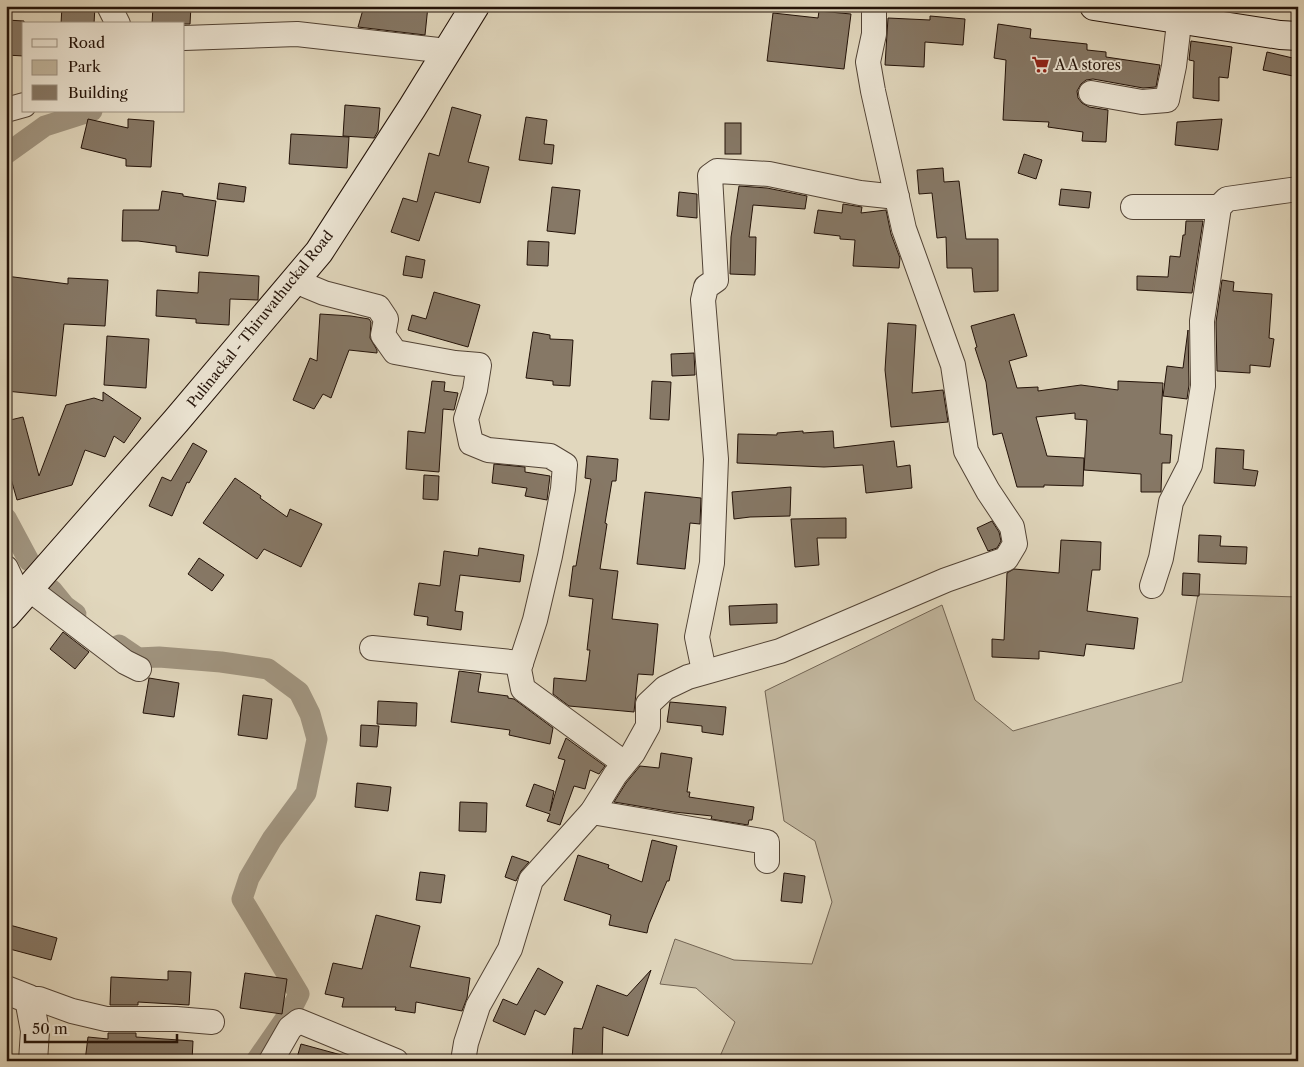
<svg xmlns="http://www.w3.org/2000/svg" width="1304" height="1067" viewBox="0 0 1304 1067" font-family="'Libre Caslon Text',serif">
  <rect width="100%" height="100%" fill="#e1d7bd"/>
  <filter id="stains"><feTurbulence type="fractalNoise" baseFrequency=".004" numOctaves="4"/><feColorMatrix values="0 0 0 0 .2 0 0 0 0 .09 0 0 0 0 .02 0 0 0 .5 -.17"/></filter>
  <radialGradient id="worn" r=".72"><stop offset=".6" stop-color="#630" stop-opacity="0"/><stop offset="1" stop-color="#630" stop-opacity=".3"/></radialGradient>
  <path fill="#c1b69e" stroke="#726453" d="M1198 594 1298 597V826L1293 907 1298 945V1061H718L735 1022 696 988 660 984 675 939 734 960 812 964 832 902 815 841 784 821 765 691 942 605 975 700 1013 731 1182 682Z"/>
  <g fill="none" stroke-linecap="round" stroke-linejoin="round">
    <g stroke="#a0947f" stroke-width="21">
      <path d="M6 154 45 126 92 111"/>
      <path d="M6 518 29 561"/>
      <path d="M52 590 65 606 76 614"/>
      <path d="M119 645 138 658 159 657 221 662 268 669 299 692 310 714 317 739 306 793 272 839 249 878 242 899 299 994 290 1012 256 1061"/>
    </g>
  </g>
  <g fill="#867866" stroke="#231208">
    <path d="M62 6H95L94 24H61Z"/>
    <path d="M153 6H191L190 24H152Z"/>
    <path d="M364 6H428L425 35 358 27Z"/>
    <path d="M819 11 851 14 844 69 767 61 773 13 818 18Z"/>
    <path d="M930 16 965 19 963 45 925 42 924 67 885 65 888 18 930 20Z"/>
    <path d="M6 20 24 21V56L6 55Z"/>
    <path d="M998 24 1031 29 1030 38 1087 44V50L1106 52V57L1160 65 1156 87 1143 88 1093 79 1086 80 1081 84 1077 91 1078 98 1082 103 1089 107 1108 110 1106 142 1082 141 1083 132 1048 127 1049 122 1003 120 1006 60 994 58Z"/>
    <path d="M1191 41 1232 47 1228 78 1219 77V101L1193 98 1194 61 1189 60Z"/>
    <path d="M1267 52 1297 59 1293 76 1263 70Z"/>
    <path d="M345 105 380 108 378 131 374 138 343 136Z"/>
    <path d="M452 107 481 115 468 162 489 167 480 203 435 192 419 241 391 232 403 198 417 202 429 153 439 156Z"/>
    <path d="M526 117 547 120 544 144 554 145 552 164 519 160Z"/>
    <path d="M88 119 128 128V119L154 121 151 167 126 166V159L81 148Z"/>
    <path d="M1222 119 1218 150 1175 145 1177 122Z"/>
    <rect x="725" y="123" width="16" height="31"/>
    <path d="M291 134 349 137 347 168 289 164Z"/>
    <path d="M1024 154 1042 160 1036 179 1018 173Z"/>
    <path d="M943 168 944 182 959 181 966 239H998V291L974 292 972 268H947L946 237 937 238 932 193 919 194 917 170Z"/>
    <path d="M219 183 246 187 244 202 217 199Z"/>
    <path d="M739 186 767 188 807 196 805 209 753 205 749 237H756L755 275 730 274 731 237Z"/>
    <path d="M552 187 580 190 575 234 547 231Z"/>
    <path d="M1061 189 1091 192 1089 208 1059 205Z"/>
    <path d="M162 191 183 194V196L216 201 208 256 176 252V246L138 241H122L123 210H159Z"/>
    <path d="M679 192 697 194V218L677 216Z"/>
    <path d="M843 204 862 207 861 213 886 210 891 234 900 258 899 268 853 266 855 240 840 239V236L814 233 818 210 842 213Z"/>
    <path d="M1186 221H1203L1192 293 1137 290V276L1168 277 1170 256 1180 257 1183 235H1185Z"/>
    <path d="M528 241 549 242 548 266 527 265Z"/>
    <path d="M406 256 425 260 422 278 403 275Z"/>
    <path d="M199 272 259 276 258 300 230 299 229 325 196 323V319L156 316 157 290 198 293Z"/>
    <path d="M6 276 68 284V278L108 280 105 326 64 324 56 396 6 391Z"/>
    <path d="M1222 280 1234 282 1233 291 1272 294 1269 338 1274 339 1270 367 1250 365V373L1217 371 1216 322Z"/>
    <path d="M434 292 480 305 468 347 408 330 412 315 426 319Z"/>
    <path d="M320 314 351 316 369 319 371 322 370 338 377 350V353L349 350 331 398 323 394 314 409 293 400 310 358 317 361Z"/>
    <path d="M1014 314 1027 356 1009 361 1017 388 1038 387V391L1081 385 1118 390V381L1163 383 1160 434 1172 435 1170 463H1162L1161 492H1141V474L1084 470 1087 420 1075 419V413L1036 417 1047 456 1084 458 1083 486 1044 485V487H1017L1002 433 993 435 986 382 975 348 977 347 971 326Z"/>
    <path d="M888 323 916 325 912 393 943 390 948 422 891 427 885 370Z"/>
    <path d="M1188 330 1189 385 1187 399 1163 396 1167 366 1183 368Z"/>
    <path d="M533 332 550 335V339L573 340 570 386 553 385V381L526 378Z"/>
    <path d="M107 336 149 339 146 388 104 385Z"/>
    <path d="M694 353 695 375 672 376 671 354Z"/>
    <path d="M432 381 445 382 444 391 458 393 454 410 443 409 439 472 406 469 408 431 425 433Z"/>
    <path d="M652 381 671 382 669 420 650 419Z"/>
    <path d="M103 392 141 418 124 443 114 436 105 457 85 450 72 485 17 500 6 461V421L23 417 39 476 66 405 94 398 103 401Z"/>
    <path d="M803 431V433L833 431 834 448 894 441 897 467 910 465 912 488 866 493 863 465 824 467 737 463 738 434 777 435V433Z"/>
    <path d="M193 443 207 451 189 483 187 482 172 516 149 506 162 477 171 481Z"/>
    <path d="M1216 448 1244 450 1243 469 1258 471 1255 486 1214 483Z"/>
    <path d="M587 456 618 459 616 481H612L605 523 607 524 600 569 618 571 612 619 658 624 653 675 638 674 634 712 569 706 553 694 554 678 586 681 590 650H587L593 599 569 596 573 566H576L591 479 585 478Z"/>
    <path d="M494 464 525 467V472L550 476 547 500 525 496 527 488 492 483Z"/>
    <path d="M424 475 439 476 438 500 423 499Z"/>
    <path d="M235 478 261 496 260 498 287 517 290 509 322 524 301 567 264 549 257 559 203 523Z"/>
    <path d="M791 487 790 516 750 517 734 519 732 492Z"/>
    <path d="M645 492 701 498 700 524 690 523 685 569 637 564Z"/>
    <path d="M846 518V538H817L819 565 795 567 791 519Z"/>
    <path d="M992 521 999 532 1001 541 997 548 988 551 977 528Z"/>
    <path d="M1199 535 1221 536 1220 546 1247 547 1246 564 1198 562Z"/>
    <path d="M1061 540 1101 542 1100 570H1092L1087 611 1138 618 1134 649 1086 644 1084 656 1039 651V659L992 657V639L1004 640 1007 573 1014 569 1059 573Z"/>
    <path d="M479 548 524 555 520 582 460 575 455 611 463 612 461 630 427 625 428 617 414 615 419 583 440 586 444 551 478 556Z"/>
    <path d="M199 558 224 575 212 591 188 574Z"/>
    <path d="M1183 573 1200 574 1199 596 1182 595Z"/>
    <path d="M777 604V623L730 625 729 606Z"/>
    <path d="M63 632 89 652 75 669 50 649Z"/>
    <path d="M459 671 481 674 478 692 508 696V698L514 699 553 728 550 744 509 735 510 730 451 722Z"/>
    <path d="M149 678 179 683 174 717 143 713Z"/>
    <path d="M243 695 272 699 267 739 238 735Z"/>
    <path d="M378 701 417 703 416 726 377 724Z"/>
    <path d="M670 702 726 707 723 735 702 732V726L667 722Z"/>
    <path d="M361 725 379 726 377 747 360 746Z"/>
    <path d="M566 738 605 766 599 774 590 770 585 789 574 786 560 825 547 821 550 814 526 806 534 784 554 791 550 811 565 760 558 758Z"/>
    <path d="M661 753 692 758 687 792H690L689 797 754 807 752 820H749L748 825 711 819 712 816 674 812 614 802 626 783 640 766 659 768Z"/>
    <path d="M357 783 391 787 388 811 355 807Z"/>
    <path d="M460 802 487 803 486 832 459 831Z"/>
    <path d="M652 840 677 846 669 881H667L649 924 647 933 609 925 611 915 564 900 578 855 609 865 608 868 642 882Z"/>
    <path d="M512 856 529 862 521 871 516 881 505 877Z"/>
    <path d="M420 872 445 875 441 903 416 900Z"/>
    <path d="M784 873 805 876 802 903 781 901Z"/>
    <path d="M376 915 420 926 410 967 470 978 467 998 462 1011 416 1002 415 1013 395 1010 396 1007H342L344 998 325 994 333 963 362 969Z"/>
    <path d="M6 924 57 938 51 960 6 948Z"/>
    <path d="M538 968 563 982 545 1015 535 1010 525 1035 493 1021 503 999 517 1005Z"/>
    <path d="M651 970 628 1036 603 1027 602 1061H572L574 1028 582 1029 597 985 627 996Z"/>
    <path d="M168 971 191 972 189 1005 138 1002V1005H110L111 977 168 980Z"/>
    <path d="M245 973 287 979 282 1014 240 1008Z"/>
    <path d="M108 1033H136V1037L193 1041 192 1061H85L88 1037 108 1039Z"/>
    <path d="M301 1044 345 1056 344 1061H296Z"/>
  </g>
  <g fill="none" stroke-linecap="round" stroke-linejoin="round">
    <defs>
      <g id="minor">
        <path d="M109 6 118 24"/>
        <path d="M184 38 297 34 447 51"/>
        <path d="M1091 93 1142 102 1167 100 1174 66 1181 6"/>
        <path d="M6 110 24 105"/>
        <path d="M1133 207H1219"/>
        <path d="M295 281 324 293 378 307 386 319 383 335 395 352 455 363 479 365 475 390 466 419 471 443 488 450 550 456 565 465 563 489 550 556 535 620 519 669 523 689 624 763"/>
        <path d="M6 568 20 598"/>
        <path d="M1152 586 1161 558 1171 502 1190 465 1203 386 1202 321 1219 207 1227 199 1298 189"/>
        <path d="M29 589 125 662 139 669"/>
        <path d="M372 648 521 663"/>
        <path d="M704 671 697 637 712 563 716 459 703 300 706 287 716 280 710 176 717 171 769 174 860 193 897 197"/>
        <path d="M592 812 767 842V861"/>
        <path d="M29 999H39L72 1011 106 1019H176L212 1022"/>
        <path d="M271 1061 290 1028 299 1021 396 1061"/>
        <path d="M463 1061 466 1043 478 1006 510 949 531 880 592 812 615 775 633 753 648 726V704L665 688 688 677 780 651 946 580 1006 559 1015 544 1012 527 988 491 966 451 953 365 904 229 873 91 868 62 874 34V6"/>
      </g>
      <path id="tertiary" d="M6 990 29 999 35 1031 33 1061"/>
      <g id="secondary">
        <path d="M1094 6 1280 35 1298 36"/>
        <path d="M6 615 176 421 319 252 412 108 475 6"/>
      </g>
    </defs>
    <use href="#minor" stroke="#524335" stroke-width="26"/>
    <use href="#tertiary" stroke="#524335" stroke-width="30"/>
    <use href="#secondary" stroke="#231208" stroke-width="30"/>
    <use href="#minor" stroke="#ece5d4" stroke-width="24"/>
    <use href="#tertiary" stroke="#ece5d4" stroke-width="28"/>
    <use href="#secondary" stroke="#ece5d4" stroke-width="28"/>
  </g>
  <defs>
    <symbol id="supermarket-bare" viewBox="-9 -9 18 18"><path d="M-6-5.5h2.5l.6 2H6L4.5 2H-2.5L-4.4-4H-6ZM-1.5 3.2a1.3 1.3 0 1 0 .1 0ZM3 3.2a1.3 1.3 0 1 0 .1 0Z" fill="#8f2418" stroke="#ece5d4" stroke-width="2.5" paint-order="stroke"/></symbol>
  </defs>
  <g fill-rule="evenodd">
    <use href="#supermarket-bare" x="1028" y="52" width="25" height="25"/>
  </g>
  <g text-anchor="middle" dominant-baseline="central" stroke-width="4" stroke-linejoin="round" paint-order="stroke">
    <g font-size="14" fill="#231208" stroke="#ece5d4" text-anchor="start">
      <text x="1055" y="65">A A stores</text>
    </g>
    <g font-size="14" fill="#231208" stroke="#ece5d4">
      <text transform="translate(260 319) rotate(-51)">Pulinackal - Thiruvathuckal Road</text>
    </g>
  </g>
  <rect width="1304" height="1067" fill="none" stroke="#e1d7bd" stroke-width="25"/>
  <rect x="8" y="8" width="1289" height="1052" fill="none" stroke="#231208" stroke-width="2.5"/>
  <rect x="12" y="12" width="1279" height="1042" fill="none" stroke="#231208"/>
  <rect x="22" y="22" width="162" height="90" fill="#ece5d4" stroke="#9c9182"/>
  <rect x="32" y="39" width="25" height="8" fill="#ece5d4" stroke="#9c9182"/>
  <text x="68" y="48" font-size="15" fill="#231208">Road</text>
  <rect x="32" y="60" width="25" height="15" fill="#c1b69e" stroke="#9c9182"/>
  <text x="68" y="72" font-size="15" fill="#231208">Park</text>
  <rect x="32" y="85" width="25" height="15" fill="#867866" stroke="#9c9182"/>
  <text x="68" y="98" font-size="15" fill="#231208">Building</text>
  <path d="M25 1034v8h152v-8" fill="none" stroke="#231208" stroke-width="2.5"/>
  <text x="32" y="1034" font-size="15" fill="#231208" stroke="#ece5d4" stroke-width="4" paint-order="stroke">50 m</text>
  <rect width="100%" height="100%" filter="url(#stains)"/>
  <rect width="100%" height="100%" fill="url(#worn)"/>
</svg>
